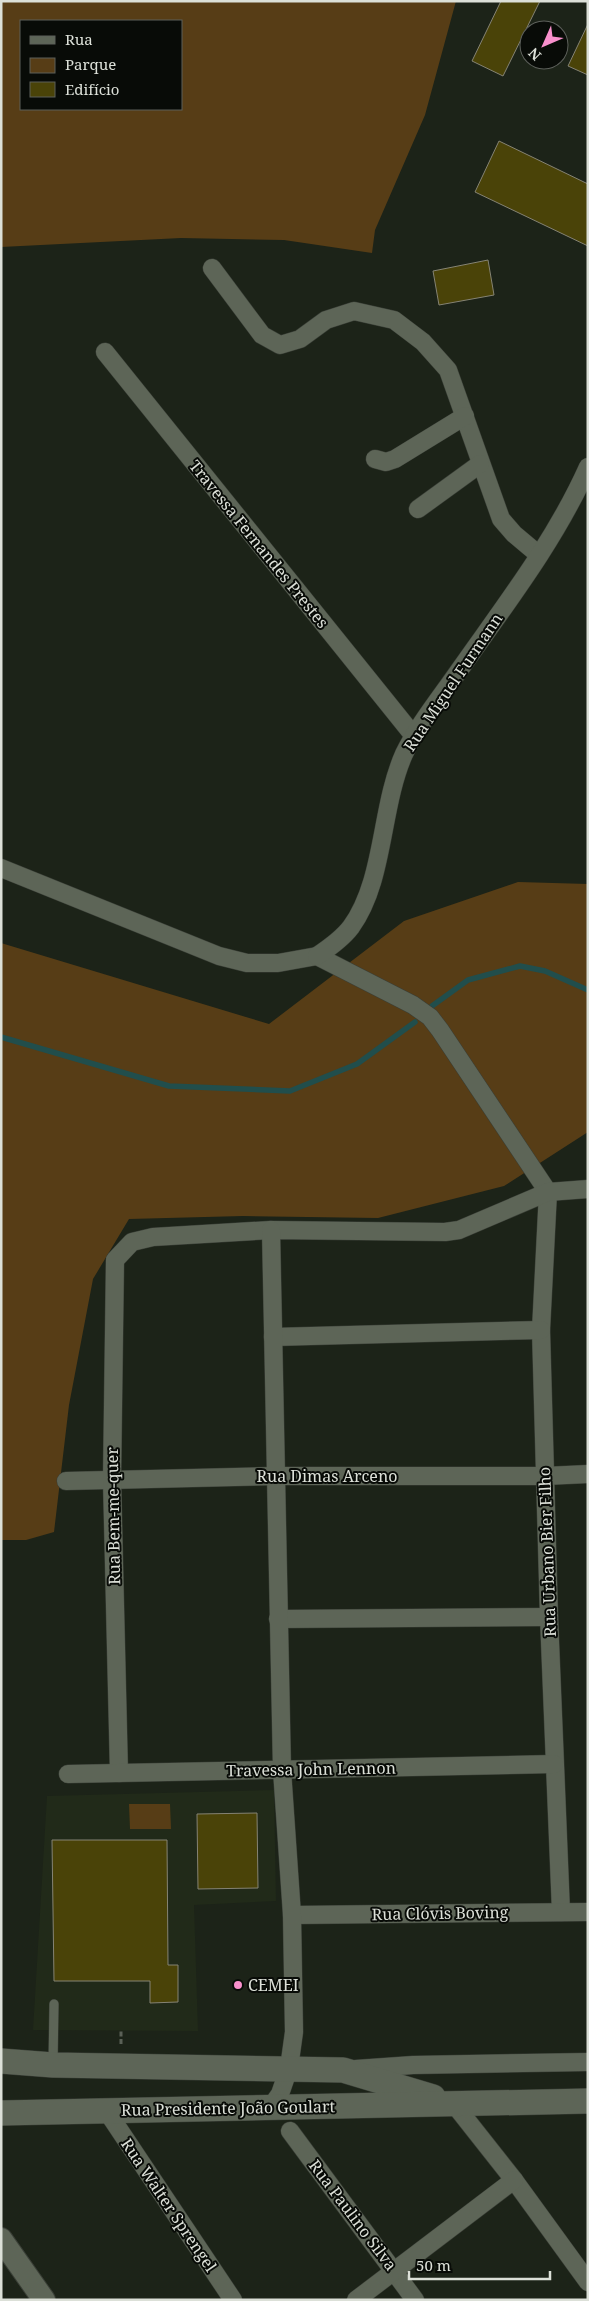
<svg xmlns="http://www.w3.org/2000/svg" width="589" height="2301" viewBox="0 0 589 2301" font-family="'Noto Serif',serif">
  <rect width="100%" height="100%" fill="#1c2318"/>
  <path fill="#212a19" d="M274 1790 276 1901 194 1905 198 2031 33 2030 47 1796Z"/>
  <g fill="#573d16" fill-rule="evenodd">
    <path d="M1 1H456L425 115 375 230 372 253 284 240 181 238 1 247ZM21 21H181V109H21Z"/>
    <path d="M518 882 588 884V1132L504 1186 378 1218 243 1216 129 1219 93 1279 69 1405 54 1532 26 1540H1V943L269 1024 404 921Z"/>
    <path d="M129 1804H170L171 1829H130Z"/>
  </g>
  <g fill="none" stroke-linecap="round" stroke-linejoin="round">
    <g stroke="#214e4c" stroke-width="5.5">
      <path d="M432 1006 468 980 520 966 545 971 588 990"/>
      <path d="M1 1037 169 1086 290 1091 357 1064 415 1022"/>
    </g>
  </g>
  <g fill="#4a4308" stroke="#858374">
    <path d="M501 1H540L503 76 472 61Z"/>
    <path d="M588 24V75L568 66Z"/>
    <path d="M499 141 588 184V246L475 192Z"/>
    <path d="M488 260 494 295 439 305 433 271Z"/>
    <path d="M257 1813 258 1888 198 1889 197 1814Z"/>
    <path d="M52 1840H167L168 1965H178V2002L150 2003V1981H54Z"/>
  </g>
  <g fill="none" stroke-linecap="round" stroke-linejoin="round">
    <defs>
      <path id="service" d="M53 2065 54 2004"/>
      <g id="minor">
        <path d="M212 268 262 335 280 345 300 339 326 320 354 311 394 320 423 342 448 370 501 519 514 534 539 555"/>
        <path d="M105 352 414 736"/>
        <path d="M375 459 386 462 395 459 465 416"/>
        <path d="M418 509 480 464"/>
        <path d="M1 868 219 956 247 963H278L317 956 413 1005 430 1017 440 1030 548 1192"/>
        <path d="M317 956C329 948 342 939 351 927 385 880 380 808 404 754 418 725 440 698 458 672 505 605 555 541 588 467"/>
        <path d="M548 1192 541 1330 549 1617 561 1912"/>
        <path d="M273 1337 541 1330"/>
        <path d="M66 1481 275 1476H545L588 1474"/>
        <path d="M278 1619 549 1617"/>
        <path d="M119 1773 112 1480 115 1260 132 1242 153 1237 271 1230 445 1232 459 1230 548 1192 588 1189"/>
        <path d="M68 1774 554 1764"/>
        <path d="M292 1915 588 1912"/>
        <path d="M356 2069 413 2065 588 2062"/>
        <path d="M454 2104 514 2180 588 2282"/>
        <path d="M261 2108 273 2104 280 2094 289 2068 294 2032 292 1915 282 1770 271 1230"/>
        <path d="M106 2110 233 2300"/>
        <path d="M290 2131 415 2300"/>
        <path d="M356 2300 514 2180"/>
      </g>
      <path id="tertiary" d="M1 2239 44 2300"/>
      <g id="secondary">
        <path d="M1 2061 53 2065 343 2070 433 2097"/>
        <path d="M1 2113 588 2101"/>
      </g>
    </defs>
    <use href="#service" stroke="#3a3f37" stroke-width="10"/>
    <use href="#minor" stroke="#3a3f37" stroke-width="19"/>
    <use href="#tertiary" stroke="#3a3f37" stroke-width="24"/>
    <use href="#secondary" stroke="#3a3f37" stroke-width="26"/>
    <path stroke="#5a6056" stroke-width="3" stroke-dasharray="5 2.5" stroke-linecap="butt" d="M121 2044V2030"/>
    <use href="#service" stroke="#5d6557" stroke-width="9"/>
    <use href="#minor" stroke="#5d6557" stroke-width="18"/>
    <use href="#tertiary" stroke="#5d6557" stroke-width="22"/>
    <use href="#secondary" stroke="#5d6557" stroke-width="25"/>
  </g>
  <circle fill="#f890cc" stroke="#080b07" stroke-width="2" cx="238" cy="1985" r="5"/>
  <g text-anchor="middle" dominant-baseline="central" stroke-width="4" stroke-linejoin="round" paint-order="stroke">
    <g font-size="16" fill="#dce0d8" stroke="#080b07">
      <text transform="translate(259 544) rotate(51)">Travessa Fernandes Prestes</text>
      <text transform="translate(453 682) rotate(-56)">Rua Miguel Furmann</text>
      <text x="327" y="1476">Rua Dimas Arceno</text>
      <text transform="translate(113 1516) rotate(-91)">Rua Bem-me-quer</text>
      <text transform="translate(547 1552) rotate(-92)">Rua Urbano Bier Filho</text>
      <text transform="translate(311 1769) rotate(-1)">Travessa John Lennon</text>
      <text transform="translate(440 1913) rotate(-1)">Rua Clóvis Boving</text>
      <text transform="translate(228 2108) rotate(-1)">Rua Presidente João Goulart</text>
      <text transform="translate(169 2205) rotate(56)">Rua Walter Sprengel</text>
      <text transform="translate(353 2215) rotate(53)">Rua Paulino Silva</text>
    </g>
    <g font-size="16" fill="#dce0d8" stroke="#080b07" text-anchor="start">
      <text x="248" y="1985">CEMEI</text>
    </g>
  </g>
  <rect width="589" height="2301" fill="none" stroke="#dce0d8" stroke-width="5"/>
  <rect x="20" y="20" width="162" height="90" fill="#080b07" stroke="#5d605b"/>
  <rect x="30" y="36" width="25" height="8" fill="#5d6557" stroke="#5d605b"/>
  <text x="65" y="45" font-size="15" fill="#dce0d8">Rua</text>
  <rect x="30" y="58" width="25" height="15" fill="#573d16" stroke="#5d605b"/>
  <text x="65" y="70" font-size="15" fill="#dce0d8">Parque</text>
  <rect x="30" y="82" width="25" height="15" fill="#4a4308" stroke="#5d605b"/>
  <text x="65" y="95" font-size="15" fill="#dce0d8">Edifício</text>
  <g transform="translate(544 45) rotate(225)"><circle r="24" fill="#080b07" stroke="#5d605b"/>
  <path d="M0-4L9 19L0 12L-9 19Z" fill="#f890cc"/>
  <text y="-8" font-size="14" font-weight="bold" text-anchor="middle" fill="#dce0d8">N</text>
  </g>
  <path d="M409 2271v8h141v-8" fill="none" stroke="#dce0d8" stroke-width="2.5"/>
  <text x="416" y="2271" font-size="15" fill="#dce0d8" stroke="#080b07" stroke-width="4" paint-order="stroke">50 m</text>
</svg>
